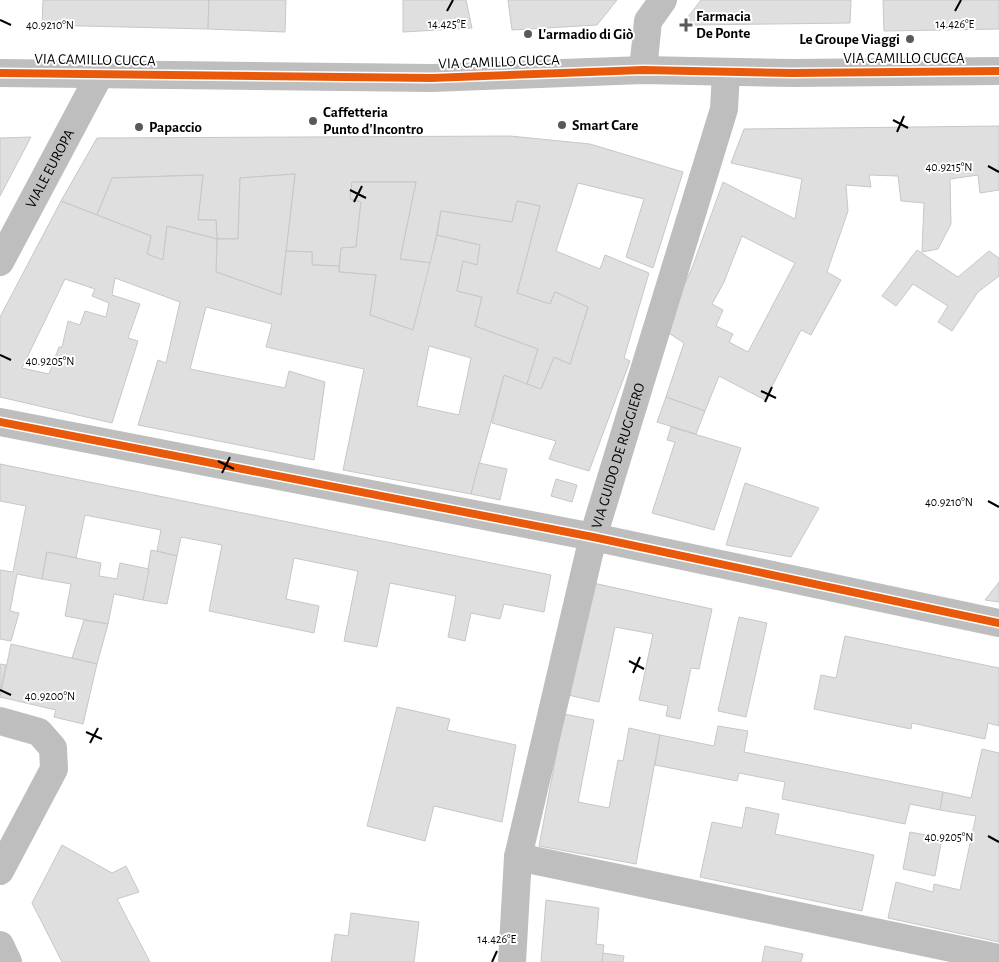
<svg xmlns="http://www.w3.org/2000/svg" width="999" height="962" viewBox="0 0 999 962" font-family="'Alegreya Sans',sans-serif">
  <rect width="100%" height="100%" fill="#fff"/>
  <g fill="#dfdfdf" stroke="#c7c7c7" fill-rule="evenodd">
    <path d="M43 0H209L208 29 42 25Z"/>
    <path d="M209 0H286L285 32 208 29Z"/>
    <path d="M403 0H466L472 28 403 32Z"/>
    <path d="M508 0H617L597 25 512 30Z"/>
    <path d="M701 0H851L850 23 692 25 688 17Z"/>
    <path d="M883 0H999V29L884 31Z"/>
    <path d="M999 126V190L980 193 978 175 950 179 951 224 938 249 922 252 924 203 901 201 898 176 869 175 871 187 846 185 848 211 827 272 841 280 811 335 801 330 765 400 719 376 705 411 666 397 684 343 664 330 692 268 723 182 795 219 802 179 731 163 744 129ZM742 236 795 263 748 352 729 342 733 334 716 326 723 310 712 304 724 282Z"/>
    <path d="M510 136 590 144 683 172 653 268 626 257 644 199 578 183 556 251 600 269 605 255 649 273 624 358 630 361 589 471 549 459 556 441 492 423 504 375 541 389 554 357 570 364 588 307 555 292 550 304 517 293 540 206 517 201 512 222 441 211 431 263 400 259 416 182H352L350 199 361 202 356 247 341 248 339 266 312 265V252L286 251 295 174 240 178 238 239H217L216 220H198L203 175 112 178 97 215 61 201 97 138Z"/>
    <path d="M31 137 0 196V138Z"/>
    <path d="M295 174 281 295 216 272 217 239H238L240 178Z"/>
    <path d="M203 175 198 220H216L217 239 167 226 163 260 147 254 151 236 97 215 112 178Z"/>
    <path d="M352 182H416L400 259 431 263 413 330 370 315 376 275 339 272 341 248 356 247 361 202 350 199Z"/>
    <path d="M61 201 151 236 147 254 163 260 167 226 217 239 216 272 281 295 286 251 312 252V265L339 266V272L376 275 370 315 413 330 437 235 480 245 477 265 463 261 457 291 482 297 475 326 538 349 527 384 504 375 471 494 343 470 364 369 266 347 272 324 206 307 190 369 285 388 289 371 325 382 314 460 138 425 158 360 166 363 180 302 115 278 112 295 140 304 128 338 138 341 112 423 0 397V317ZM65 279 95 289 92 296 109 303 106 317 85 311 80 325 68 321 62 347H59L49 374 22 368ZM429 346 471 358 459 415 417 406Z"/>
    <path d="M517 201 540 206 517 293 550 304 555 292 588 307 570 364 554 357 541 389 527 384 538 349 475 326 482 297 457 291 463 261 477 265 480 245 437 235 441 211 512 222Z"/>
    <path d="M917 250 958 277 989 251 999 258V276L978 292 952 331 938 322 948 306 913 284 896 306 882 296Z"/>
    <path d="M666 397 705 411 696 434 657 422Z"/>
    <path d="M671 427 741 448 714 530 652 513 675 442 667 440Z"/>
    <path d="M479 463 507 469 500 500 471 494Z"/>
    <path d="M0 464 551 575 544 612 504 604 500 619 471 613 465 641 448 637 456 596 390 583 377 647 344 641 358 571 294 558 286 599 319 606 314 633 209 611 222 545 181 537 177 556 157 551 161 530 85 515 76 558 47 552 42 579 17 574 10 611 19 613 11 641 0 639V570L13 572 26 506 0 501Z"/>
    <path d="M556 479 577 485 572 502 551 496Z"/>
    <path d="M745 483 819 508 791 557 726 545Z"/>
    <path d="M151 550 177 556 167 604 143 600Z"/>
    <path d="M47 552 101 563 99 576 117 579 120 563 149 569 143 600 114 594 108 624 65 616 71 584 42 579Z"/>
    <path d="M999 582V602L985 600Z"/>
    <path d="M593 583 712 609 699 669 691 668 680 719 666 716 668 706 639 700 653 634 615 627 599 702 568 695Z"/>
    <path d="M739 617 767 623 746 717 718 711Z"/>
    <path d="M84 620 108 624 97 664 72 658Z"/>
    <path d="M845 636 999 668V726L988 723 985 739 912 723 911 729 814 709 821 675 836 678Z"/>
    <path d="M11 644 97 664 83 724 54 717 56 710 0 697Z"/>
    <path d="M0 664 6 665 0 692Z"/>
    <path d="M397 707 450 719 447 730 516 745 502 822 434 806 425 841 367 826Z"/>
    <path d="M564 714 594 720 578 802 609 808 618 760 623 761 629 728 660 735 636 864 539 846Z"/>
    <path d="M718 726 748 731 744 752 943 792 940 810 910 804 905 824 782 799 785 782 739 773 737 781 655 765 660 735 714 746Z"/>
    <path d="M982 749 999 753V942L888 918 896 882 933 892 934 884 960 890 976 816 940 810 943 792 971 798Z"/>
    <path d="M746 807 779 814 775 834 874 855 862 911 700 877 712 822 742 828Z"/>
    <path d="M910 832 942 838 935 876 903 869Z"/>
    <path d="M62 845 112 873 126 866 139 892 117 899 150 962H62L32 903Z"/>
    <path d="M546 900 599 908 596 944 604 945 602 962H541Z"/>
    <path d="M351 913 419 922 414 962H331L335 934 348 936Z"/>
    <path d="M765 946 803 954 801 962H762Z"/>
    <path d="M603 953 624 956 623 962H602Z"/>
  </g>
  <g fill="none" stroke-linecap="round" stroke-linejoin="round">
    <g stroke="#bebebe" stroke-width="28">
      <path d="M643 70 648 21 663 0"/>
      <path d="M0 73 432 78 643 70 793 73 999 71"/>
      <path id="s1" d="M0 262 100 74"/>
      <path d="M0 422 593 537 999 623"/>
      <path d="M0 721 39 732 53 748 54 769 0 871"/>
      <path d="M518 857 999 958"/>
      <path d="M0 945 8 962"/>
      <path id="s2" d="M512 962 518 857 593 537 724 109 726 72"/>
    </g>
    <defs>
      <g id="cycleway">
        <path d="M0 73 432 78 643 70 793 73 999 71"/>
        <path d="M0 422 593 537 999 623"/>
      </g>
    </defs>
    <use href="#cycleway" stroke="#fff" stroke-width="11"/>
    <use href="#cycleway" stroke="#e8590c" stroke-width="8"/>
  </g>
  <path fill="none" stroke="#000" stroke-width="2" d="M447 11 453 0M955 11 961 0M0 20 11 25M893 120 908 128M897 132 904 116M988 166 999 172M350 190 366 198M354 202 362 186M0 355 11 360M761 391 776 398M765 402 772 387M218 461 234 469M222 473 230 457M988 501 999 507M629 661 644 669M633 673 640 657M0 690 11 695M86 732 102 739M90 743 98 728M988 836 999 842M492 962 497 951"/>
  <g fill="#595959" stroke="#fff" stroke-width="2">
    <path d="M683.5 17.5h5v5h5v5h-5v5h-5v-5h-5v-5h5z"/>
    <circle cx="528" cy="34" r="5"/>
    <circle cx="910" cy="39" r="5"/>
    <circle cx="313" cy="121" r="5"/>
    <circle cx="562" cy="125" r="5"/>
    <circle cx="139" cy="127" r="5"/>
  </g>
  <g text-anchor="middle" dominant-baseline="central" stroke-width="4" stroke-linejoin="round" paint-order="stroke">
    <g font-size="15" font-weight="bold" fill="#000" stroke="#fff" text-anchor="start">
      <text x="696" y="16">Farmacia<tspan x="696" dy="17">De Ponte</tspan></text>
      <text x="538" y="34">L'armadio di Giò</text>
      <text x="900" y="39" text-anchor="end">Le Groupe Viaggi</text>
      <text x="323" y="112">Caffetteria<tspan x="323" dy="17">Punto d'Incontro</tspan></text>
      <text x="572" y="125">Smart Care</text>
      <text x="149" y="127">Papaccio</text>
    </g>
    <g font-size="15" fill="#000" stroke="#fff">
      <text x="904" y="58">VIA CAMILLO CUCCA</text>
      <text transform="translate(95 60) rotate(1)">VIA CAMILLO CUCCA</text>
      <text transform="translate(499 62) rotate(-2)">VIA CAMILLO CUCCA</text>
      <text stroke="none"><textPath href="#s1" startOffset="106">VIALE EUROPA</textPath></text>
      <text stroke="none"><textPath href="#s2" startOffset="519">VIA GUIDO DE RUGGIERO</textPath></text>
    </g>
  </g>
  <g font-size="12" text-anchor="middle" fill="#000" stroke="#fff" stroke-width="4" stroke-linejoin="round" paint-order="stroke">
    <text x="955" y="28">14.426°E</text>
    <text x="447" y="28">14.425°E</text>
    <text x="50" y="29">40.9210°N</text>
    <text x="949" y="171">40.9215°N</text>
    <text x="50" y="365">40.9205°N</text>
    <text x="949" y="506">40.9210°N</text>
    <text x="50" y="700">40.9200°N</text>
    <text x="949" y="841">40.9205°N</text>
    <text x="497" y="943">14.426°E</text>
  </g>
</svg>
